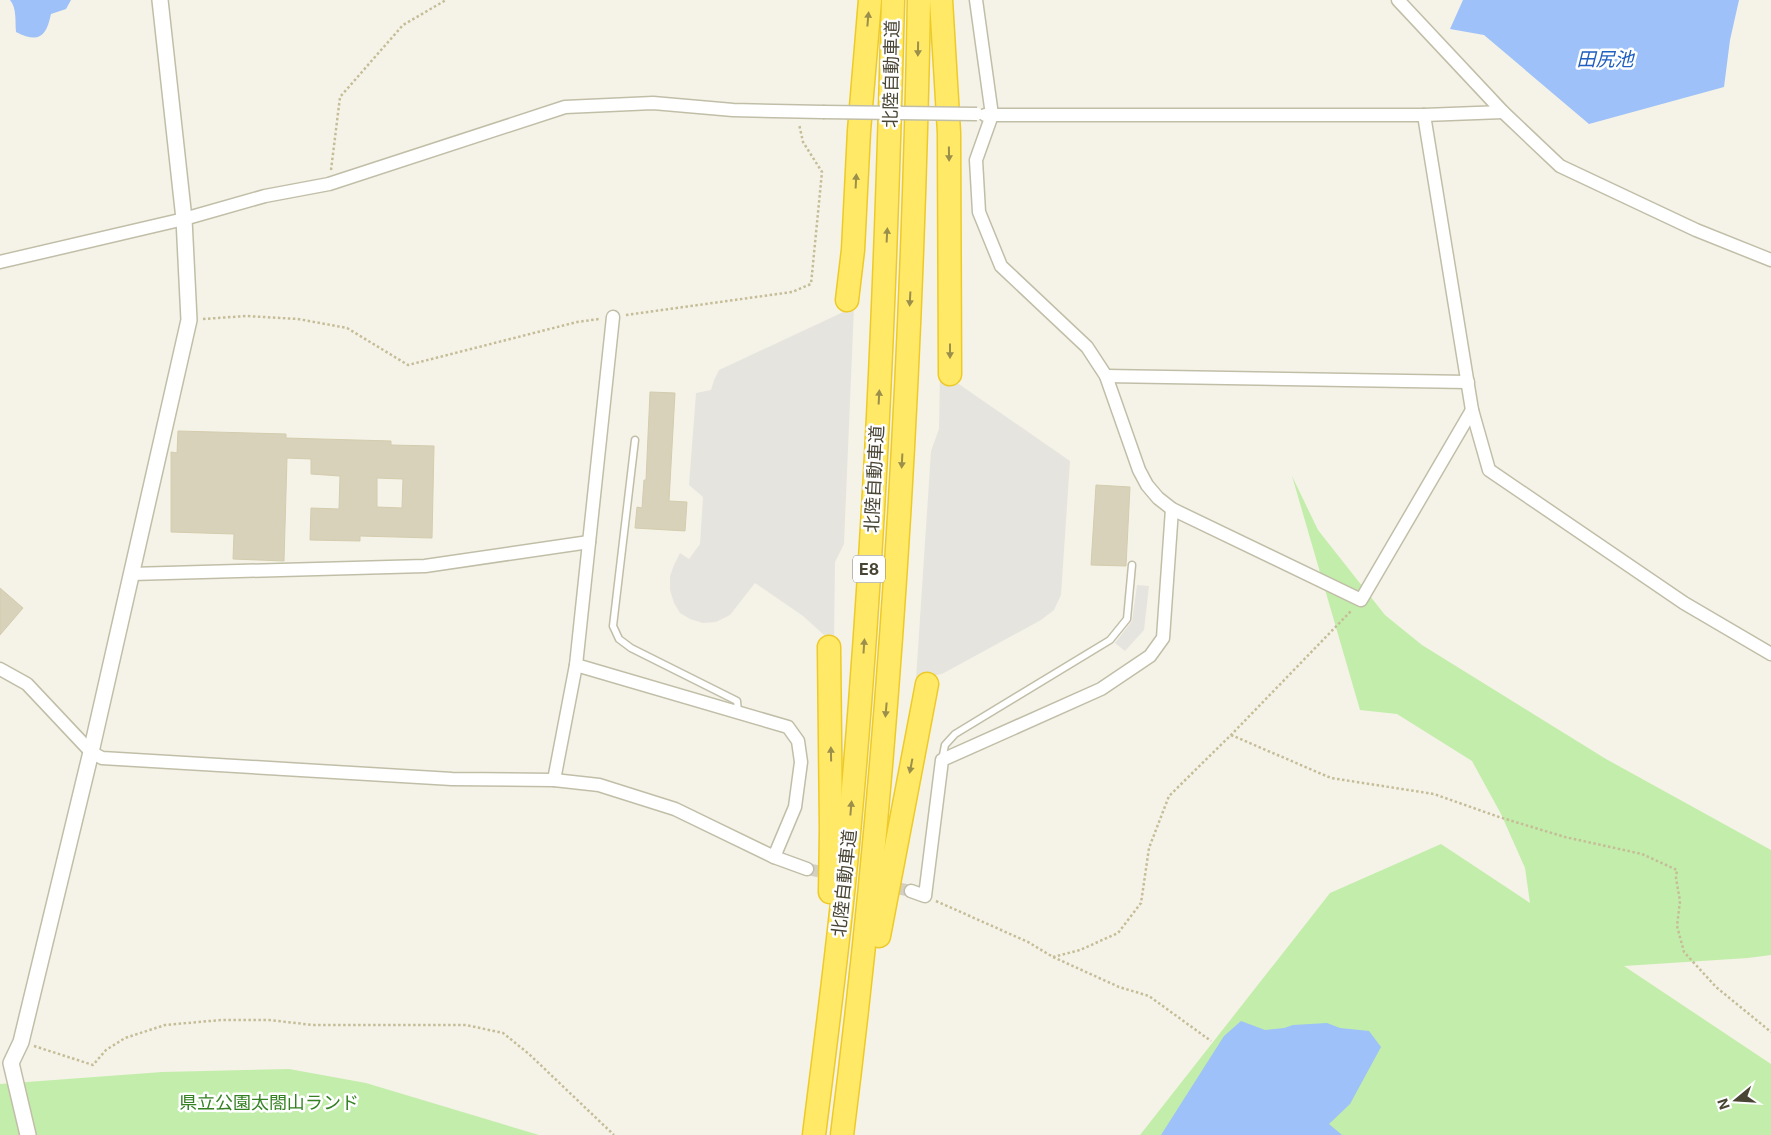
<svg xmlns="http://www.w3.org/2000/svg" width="1771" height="1135" viewBox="0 0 1771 1135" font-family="Inter,'Noto Sans JP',sans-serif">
  <rect width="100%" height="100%" fill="#f5f3e7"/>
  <g fill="#c3edab">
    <path d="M1292 476 1318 530 1385 615 1422 645 1606 759 1771 850V955L1748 958 1624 966 1771 1064V1135H1140L1330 893 1441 844 1530 903 1525 868 1501 814 1472 761 1397 714 1360 710Z"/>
    <path d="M289 1069 366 1083 539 1135H0V1084L162 1072Z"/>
  </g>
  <g fill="#e6e4df">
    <path d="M854 307 844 544 835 562 834 644 803 616 755 583 730 615 716 622 703 623 690 619 680 613 674 603 670 590V576L674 565 680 553 689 559 700 544 703 497 689 485 696 393 711 390 714 380 719 370Z"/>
    <path d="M940 371 1070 461 1061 595 1054 610 1041 620 942 674 916 679 931 451 939 429Z"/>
    <path d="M1137 585 1149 586 1144 630 1125 651 1115 643 1132 621Z"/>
  </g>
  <g fill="#9dc1f8">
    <path d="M10 0H71L66 9 51 14C46 38 38 43 16 32 15 22 17 8 10 0Z"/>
    <path d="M1463 0H1739L1730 40 1724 87 1589 124 1484 35 1450 29Z"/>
    <path d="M1241 1021 1265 1030 1284 1028 1293 1025 1327 1023 1340 1028 1369 1031 1381 1047 1350 1104 1329 1124 1342 1135H1161L1224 1036Z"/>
  </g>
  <g fill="#d8d2bb" stroke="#d3ccad" fill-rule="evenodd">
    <path d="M650 392 675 393 669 501 687 502 685 531 635 528 637 507 642 508 644 480H646Z"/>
    <path d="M178 431 286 434V438L391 441V445L434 446 432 538 360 536V541L310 540 311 508 339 509 340 476 311 474V459L287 458 284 561 233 559 234 534 171 532V452L177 453ZM377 478 403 479 402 508 377 507Z"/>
    <path d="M1096 485 1130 487 1126 566 1091 565Z"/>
    <path d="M0 588 23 608 0 635Z"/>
  </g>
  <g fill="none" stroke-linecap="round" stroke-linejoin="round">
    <path stroke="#d3d0c3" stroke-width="12" stroke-dasharray="12 6" stroke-linecap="butt" d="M807 869 911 891"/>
    <defs>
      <g id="service">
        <path d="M635 440 613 626 619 639 631 648 737 701 738 712"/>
        <path d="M942 760 945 745 955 734 1110 640 1127 619 1132 565"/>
      </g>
      <g id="minor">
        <path d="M976 0 992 115 976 160 979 212 1001 266 1087 347 1106 376 1139 470 1147 485 1158 498 1172 509 1361 600 1472 410"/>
        <path d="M1398 0 1503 112 1560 166 1696 230 1771 260"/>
        <path d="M985 115H1424L1503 112"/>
        <path d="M1424 115 1472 410 1489 470 1684 603 1771 654"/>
        <path d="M0 262 184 219 265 196 329 184 565 107 653 103 733 110 823 112"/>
        <path d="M1106 376 1468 382"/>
        <path d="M131 574 425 566 589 542"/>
        <path d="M576 665 788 727 798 741 801 762 795 807 774 857"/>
        <path d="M0 669 27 684 91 752 102 758 452 779 554 780 599 785 675 809 774 857 807 869"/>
        <path d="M554 780 576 665 613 317"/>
        <path d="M911 891 925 896 942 760 1101 689 1150 656 1163 638 1172 509"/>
      </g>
      <path id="tertiary" d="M28 1135 11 1063 21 1042 91 752 189 320 184 219 160 0"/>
      <g id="motorway">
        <path d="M941 0 949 133 950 374"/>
        <path d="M847 300 853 250 859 131 870 0"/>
        <path d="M829 647 831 830 830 892"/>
        <path d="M879 936 927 684"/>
        <path d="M814 1135C827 1031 841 927 850 822 875 549 886 274 893 0"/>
        <path d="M842 1135C890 759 912 379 919 0"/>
      </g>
    </defs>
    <use href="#service" stroke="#c1bea8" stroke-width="9"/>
    <use href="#minor" stroke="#c1bea8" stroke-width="15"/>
    <use href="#tertiary" stroke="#c1bea8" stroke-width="18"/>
    <use href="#motorway" stroke="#edca28" stroke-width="25"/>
    <g stroke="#c5bd98" stroke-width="2.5" stroke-dasharray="2.5 2.5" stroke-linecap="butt">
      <path d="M331 170 340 97 403 25 446 0"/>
      <path d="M626 315 792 292 811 284 822 172 803 142 799 124"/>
      <path d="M203 319 246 316 298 319 347 328 408 365 577 322 599 319"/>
      <path d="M1231 735 1331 778 1434 794 1499 817 1565 837 1642 854 1677 870 1676 878 1680 901 1677 926 1684 952 1716 987 1771 1032"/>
      <path d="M936 901 1028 942 1053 957 1119 987 1149 996 1211 1041"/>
      <path d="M1053 957 1080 950 1118 933 1141 903 1149 848 1169 796 1231 735 1351 611"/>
      <path d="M34 1046 93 1065 106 1050 125 1038 165 1025 221 1020H269L313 1025H466L503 1033 529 1054 614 1135"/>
    </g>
    <use href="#service" stroke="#fff" stroke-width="6"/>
    <use href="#minor" stroke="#fff" stroke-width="12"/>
    <use href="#tertiary" stroke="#fff" stroke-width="15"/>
    <use href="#motorway" stroke="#ffe967" stroke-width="22"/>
    <defs>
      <path id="minor-bridge" d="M823 112 977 114"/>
    </defs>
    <use href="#minor-bridge" stroke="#c1bea8" stroke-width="15" stroke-linecap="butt"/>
    <use href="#minor-bridge" stroke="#fff" stroke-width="12"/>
  </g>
  <defs><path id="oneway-solid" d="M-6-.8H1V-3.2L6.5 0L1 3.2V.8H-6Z" transform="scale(1.25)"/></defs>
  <g fill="#9b8f4c">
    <use href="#oneway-solid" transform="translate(868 19) rotate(-85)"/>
    <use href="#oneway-solid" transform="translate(918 49) rotate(91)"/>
    <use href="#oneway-solid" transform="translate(949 154) rotate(89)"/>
    <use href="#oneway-solid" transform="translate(856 181) rotate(-87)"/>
    <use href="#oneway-solid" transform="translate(887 235) rotate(-87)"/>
    <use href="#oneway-solid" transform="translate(910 299) rotate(93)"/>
    <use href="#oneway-solid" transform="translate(950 351) rotate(90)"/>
    <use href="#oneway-solid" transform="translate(879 397) rotate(-87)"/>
    <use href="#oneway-solid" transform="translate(902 461) rotate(93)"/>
    <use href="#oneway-solid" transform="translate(864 646) rotate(-86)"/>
    <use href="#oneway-solid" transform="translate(886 710) rotate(95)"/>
    <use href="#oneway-solid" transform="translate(831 754) rotate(-91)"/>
    <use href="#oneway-solid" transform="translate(911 766) rotate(101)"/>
    <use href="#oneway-solid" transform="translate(851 808) rotate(-85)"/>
  </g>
  <g text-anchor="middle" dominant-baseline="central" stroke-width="5" stroke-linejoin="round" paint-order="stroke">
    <rect fill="#fff" stroke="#807d72" stroke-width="1" x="853" y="555.5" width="32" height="27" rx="4"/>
    <g font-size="16" font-weight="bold" fill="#494535">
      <text x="869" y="569">E8</text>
    </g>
    <g font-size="18" fill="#494535" stroke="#fff">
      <text transform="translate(891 74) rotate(-89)">北陸自動車道</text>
      <text transform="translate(874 479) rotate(-87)">北陸自動車道</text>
      <text transform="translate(844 883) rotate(-84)">北陸自動車道</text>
    </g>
    <g font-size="18" fill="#348122" stroke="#fff">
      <text x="269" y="1102">県立公園太閤山ランド</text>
    </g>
    <g font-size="19" font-style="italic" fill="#2260c0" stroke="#fff">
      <text x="1605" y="59">田尻池</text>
    </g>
  </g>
  <g transform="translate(1736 1100) rotate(252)" stroke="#ffffff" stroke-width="4" paint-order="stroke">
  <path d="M0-4L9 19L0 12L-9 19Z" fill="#494535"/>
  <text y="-8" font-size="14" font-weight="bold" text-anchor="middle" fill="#494535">N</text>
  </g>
</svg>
